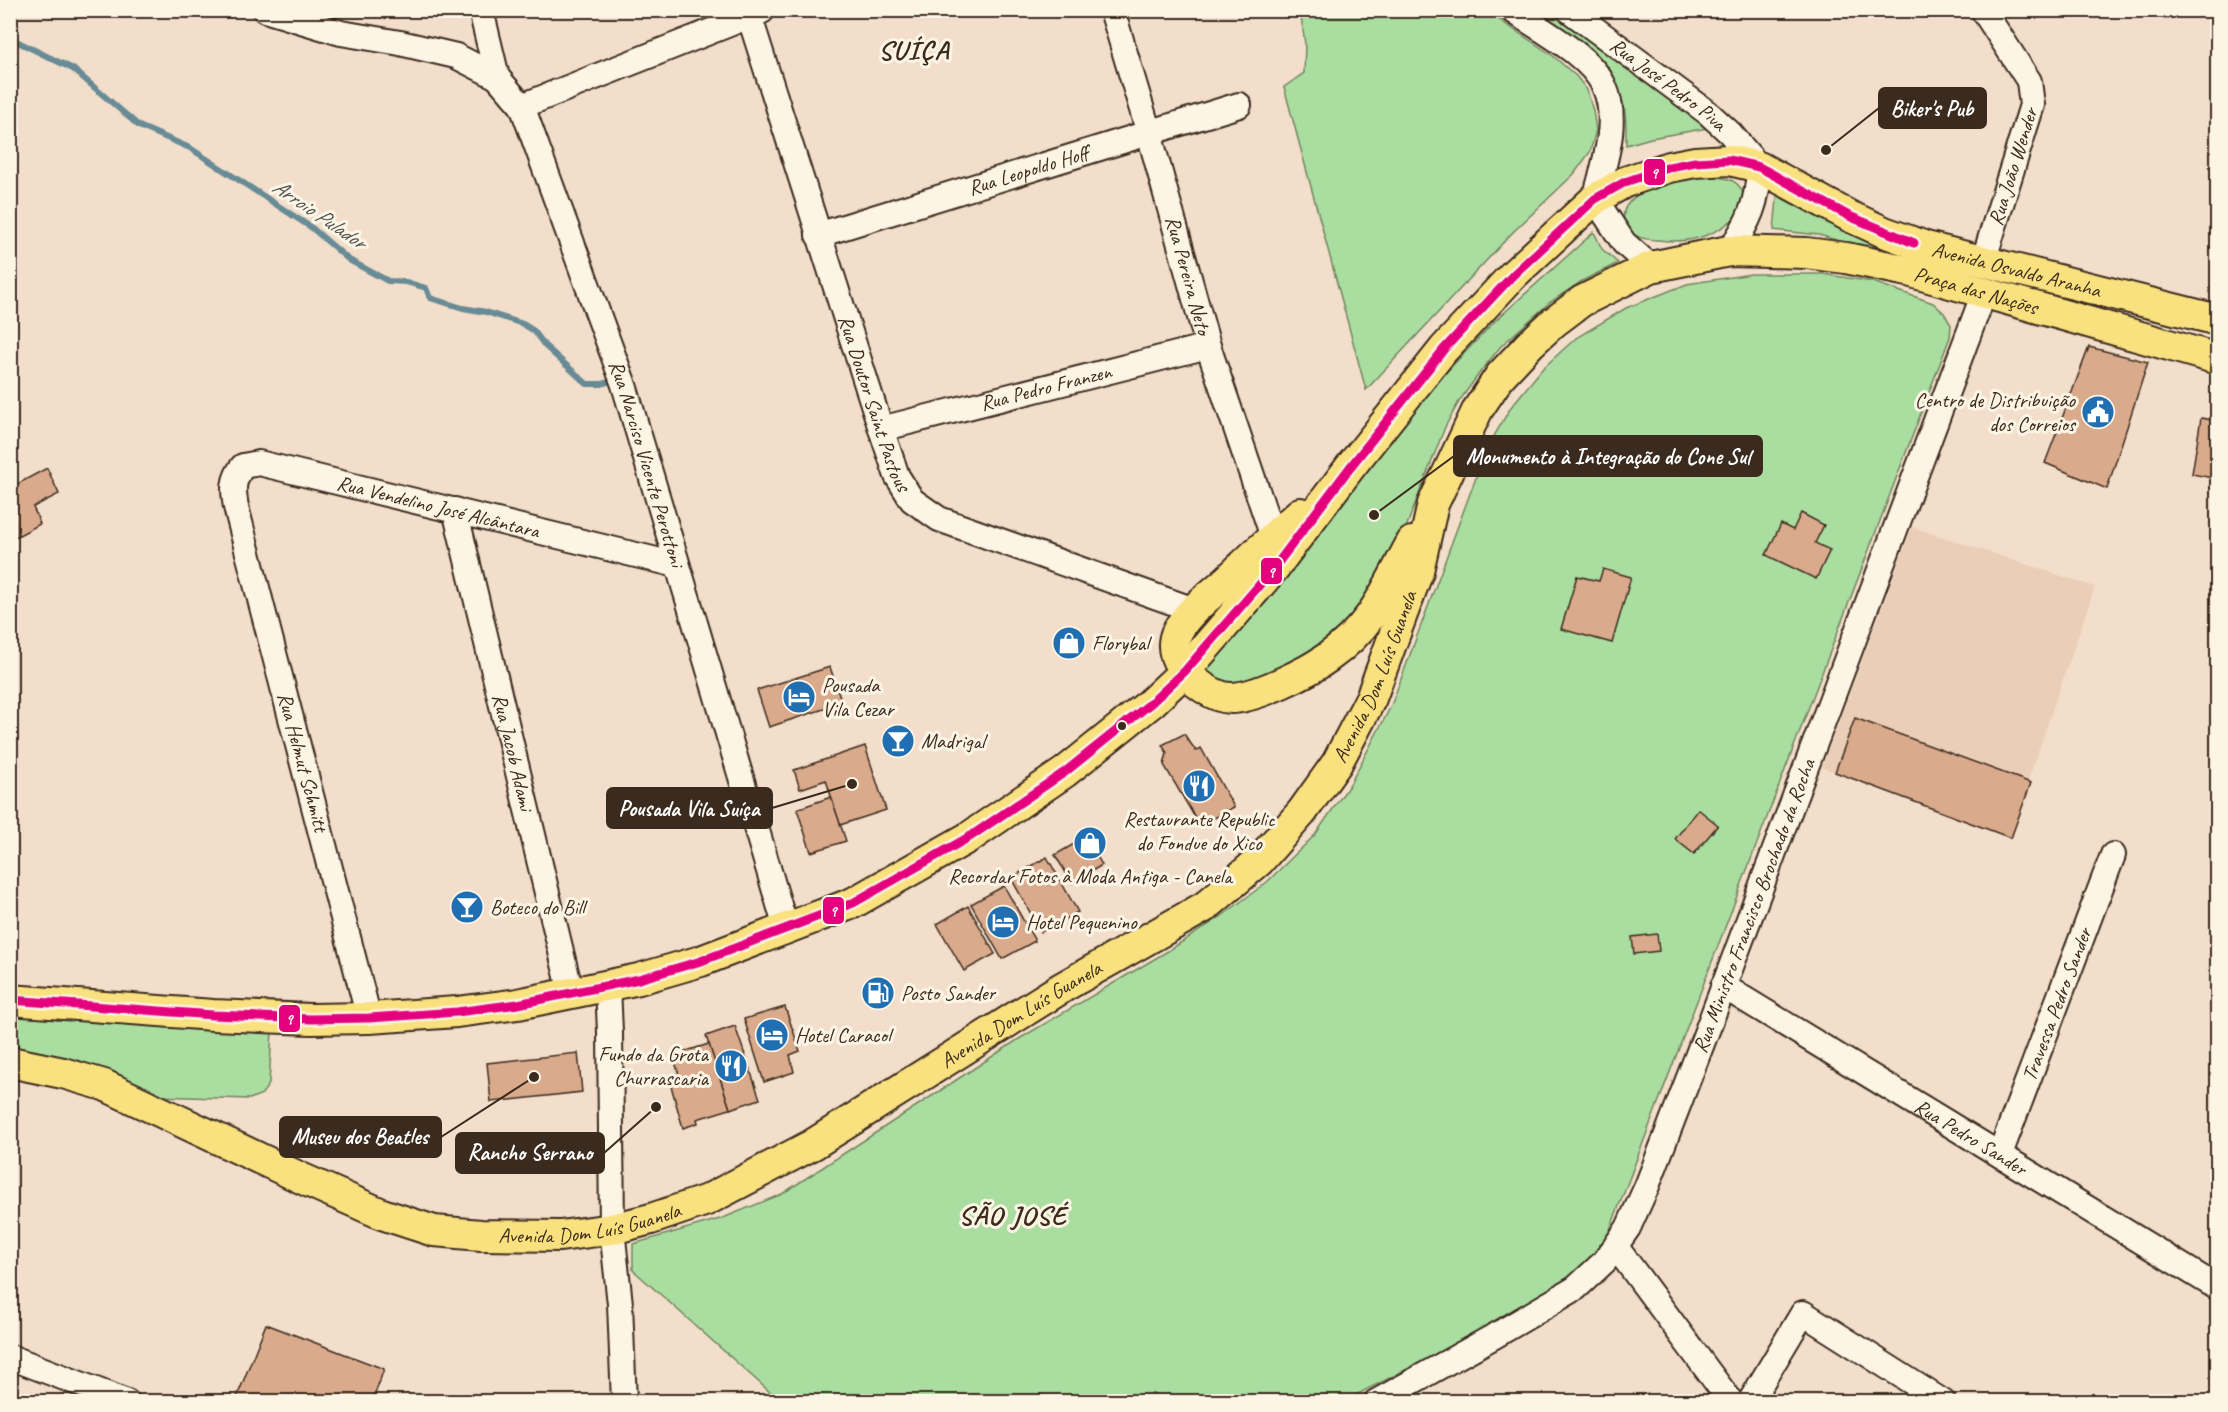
<svg xmlns="http://www.w3.org/2000/svg" width="2228" height="1412" viewBox="0 0 2228 1412" font-family="Caveat,sans-serif">
  <rect width="100%" height="100%" fill="#f2deca"/>
  <filter id="ink" filterUnits="userSpaceOnUse"><feTurbulence type="fractalNoise" baseFrequency=".0167" numOctaves="2"/><feDisplacementMap in="SourceGraphic" scale="12" xChannelSelector="R" yChannelSelector="G"/><feConvolveMatrix kernelMatrix="1 2 1 2 8 2 1 2 1" color-interpolation-filters="sRGB"/></filter>
  <g filter="url(#ink)">
    <path fill="#ebceb7" d="M1912 527 2095 587 2009 835 1822 767Z"/>
    <g fill="#aadea0" stroke="#72845f" stroke-width="1.5">
      <path d="M1300 10 1486 11 1552 55 1576 76 1587 90 1593 111 1596 130 1590 152 1574 174 1513 232 1366 390 1284 87 1304 73 1305 44Z"/>
      <path d="M1530 11H1548L1708 128 1651 138 1626 145C1626 130 1627 114 1622 99 1610 55 1565 34 1530 11Z"/>
      <path d="M1699 176C1710 177 1721 176 1731 180 1735 182 1739 185 1741 189 1753 210 1724 228 1707 235 1692 241 1674 242 1658 240 1647 239 1636 239 1629 230 1603 193 1678 179 1699 176Z"/>
      <path d="M1778 188 2056 290 2054 297 1969 278 1819 235 1774 230Z"/>
      <path d="M1594 232 1602 249 1618 263 1582 281 1549 303 1501 346 1481 371 1460 400 1445 427 1398 548 1385 575 1340 630 1293 663 1265 676 1238 684 1223 685 1202 673 1268 600 1345 496 1430 389 1495 321Z"/>
      <path d="M1751 274H1823L1873 282 1933 303 1944 313 1951 325 1950 337 1604 1245 1570 1287 1344 1401 781 1402 633 1270V1244L723 1218 782 1194 1019 1039 1168 951 1222 916 1267 882 1315 835 1350 784 1391 706 1487 448 1511 407 1542 369 1576 338 1626 308 1687 284Z"/>
      <path d="M48 1014 272 1030 269 1084 262 1094 250 1099 157 1096 11 1049 10 1015Z"/>
    </g>
    <g fill="none" stroke-linecap="round" stroke-linejoin="round">
      <path stroke="#678b96" stroke-width="6" d="M10 38 73 69 139 126 190 148 312 228 349 260 388 281 406 282 426 288 430 298 463 308 486 312 523 324 534 331 545 346 587 384H602L614 380"/>
    </g>
    <g fill="#daaa8c" stroke="#3b2a1e" stroke-width="1.5">
      <path d="M2089 347 2148 362 2107 489 2045 463Z"/>
      <path d="M2201 418 2218 421V479L2192 474Z"/>
      <path d="M47 468 59 494 33 507 40 524 10 540V488Z"/>
      <path d="M1801 513 1824 525 1815 543 1830 550 1816 579 1766 555 1781 524 1793 530Z"/>
      <path d="M1603 569 1631 577 1612 643 1561 629 1577 576 1599 581Z"/>
      <path d="M830 667 842 703 769 727 757 690Z"/>
      <path d="M1855 718 2031 783 2011 838 1835 772Z"/>
      <path d="M1184 734 1196 751 1201 748 1234 807 1200 826 1164 765 1167 753 1162 745Z"/>
      <path d="M865 746 886 810 840 825 826 780 800 789 794 770Z"/>
      <path d="M831 797 846 841 811 852 797 809Z"/>
      <path d="M1698 809 1718 825 1694 854 1675 839Z"/>
      <path d="M1086 837 1102 865 1072 883 1055 855Z"/>
      <path d="M1047 857 1078 912 1041 932 1011 878Z"/>
      <path d="M1004 886 1035 941 1002 959 971 904Z"/>
      <path d="M968 906 995 954 964 971 937 924Z"/>
      <path d="M1657 934 1659 951 1634 954 1632 937Z"/>
      <path d="M785 1007 800 1051 790 1055 794 1072 764 1082 744 1019Z"/>
      <path d="M735 1026 760 1099 730 1109 706 1036Z"/>
      <path d="M709 1044 730 1109 697 1119 698 1123 683 1128 669 1079 679 1075 673 1055Z"/>
      <path d="M578 1053 582 1092 491 1102 487 1063Z"/>
      <path d="M266 1324 384 1369 372 1402H235Z"/>
    </g>
    <g fill="none" stroke-linecap="round" stroke-linejoin="round">
      <defs>
        <g id="minor">
          <path d="M265 10 341 33 400 43 456 56 497 77"/>
          <path id="s1" d="M481 10 497 77 522 106 624 385 786 928"/>
          <path id="s2" d="M1112 10 1149 133 1208 346 1273 537"/>
          <path d="M1512 10C1539 29 1590 55 1604 86 1620 121 1604 164 1595 199L1624 243 1651 267"/>
          <path id="s3" d="M1569 10 1707 112 1730 133 1759 167C1758 203 1749 222 1729 251"/>
          <path id="s4" d="M749 15 881 429 897 476 912 500 939 519 1194 610"/>
          <path d="M522 106 762 11"/>
          <path id="s5" d="M818 235 1239 105"/>
          <path id="s6" d="M1983 262 2032 105 2029 81 1983 10"/>
          <path id="s7" d="M881 429 1208 346"/>
          <path id="s8" d="M455 510 571 993"/>
          <path d="M608 986 610 1032 612 1229 620 1304 624 1402"/>
          <path id="s9" d="M1723 986 2218 1288"/>
          <path id="s10" d="M369 1018 236 507C233 490 232 480 243 466L259 463 677 565"/>
          <path id="s11" d="M2000 1154 2113 855"/>
          <path d="M1616 1247 1731 1402"/>
          <path d="M10 1357 127 1402"/>
          <path id="s12" d="M1376 1402 1498 1334 1576 1288 1605 1261 1628 1228 1647 1186 1708 1028 1984 293"/>
          <path d="M1750 1402 1803 1313 1943 1402"/>
        </g>
        <g id="major">
          <path d="M1300 513C1274 536 1248 560 1223 584 1208 597 1188 612 1178 630 1171 643 1174 656 1182 668 1192 681 1214 698 1231 698 1255 698 1308 672 1327 658 1375 624 1385 591 1412 542"/>
          <path id="s13" d="M10 1000 213 1015 311 1019 369 1018 457 1012 518 1004 639 979 701 961 853 903 971 836 1065 772 1151 703 1185 671 1274 568 1351 466 1444 349 1514 274 1595 199 1625 182 1669 167 1695 162 1729 160 1759 167 1849 216 1884 232 1926 247 2218 320"/>
          <path id="s14" d="M10 1062 63 1073 104 1085 303 1179 382 1214 434 1231 481 1235 560 1236 612 1229 651 1219 707 1200 812 1145 1063 987 1206 906 1259 861 1302 812 1337 763 1371 698 1418 571 1433 504 1478 409 1500 376 1530 344 1554 322 1582 301 1651 267 1729 251 1806 253 1846 258 1908 271 2218 359"/>
        </g>
      </defs>
      <use href="#minor" stroke="#3b2a1e" stroke-width="28"/>
      <use href="#major" stroke="#3b2a1e" stroke-width="34"/>
      <use href="#minor" stroke="#fcf5e5" stroke-width="24"/>
      <use href="#major" stroke="#fae180" stroke-width="30"/>
      <defs>
        <path id="bus-1" d="M10 1000 213 1015 311 1019 369 1018 457 1012 518 1004 639 979 701 961 853 903 971 836 1065 772 1151 703 1185 671 1274 568 1351 466 1444 349 1514 274 1595 199 1625 182 1669 167 1695 162 1729 160 1759 167 1849 216 1914 243"/>
      </defs>
      <use href="#bus-1" stroke="#fcf5e5" stroke-width="14"/>
      <use href="#bus-1" stroke="#e5007d" stroke-width="9"/>
    </g>
  </g>
  <defs>
    <symbol id="civic-disc" viewBox="-11 -11 22 22"><circle r="9.5" fill="#1f6fb2" stroke="#fcf5e5"/><path d="M-.6-6.5H3V-4.5H.6V-3L4-1V1h2V6H-6V1h2V-1L-.6-3ZM-1.2 2.5V6h2.4V2.5Z" fill="#fff"/></symbol>
    <symbol id="shop-disc" viewBox="-11 -11 22 22"><circle r="9.5" fill="#1f6fb2" stroke="#fcf5e5"/><path d="M-5-2.5h2.3a2.7 3.5 0 0 1 5.4 0H5L5.5 6h-11ZM-1.5-2.5h3a1.5 2.3 0 0 0-3 0Z" fill="#fff"/></symbol>
    <symbol id="hotel-disc" viewBox="-11 -11 22 22"><circle r="9.5" fill="#1f6fb2" stroke="#fcf5e5"/><path d="M-6-4.5h1.5V1H6V5H4.5V3h-9V5H-6ZM-4 0a1.8 1.8 0 1 1 3.6 0ZM.5 0V-2.5h3Q6-2.5 6 0Z" fill="#fff"/></symbol>
    <symbol id="bar-disc" viewBox="-11 -11 22 22"><circle r="9.5" fill="#1f6fb2" stroke="#fcf5e5"/><path d="M-6-5H6L.8 .8V4.5H3.5V6h-7V4.5H-.8V.8Z" fill="#fff"/></symbol>
    <symbol id="restaurant-disc" viewBox="-11 -11 22 22"><circle r="9.5" fill="#1f6fb2" stroke="#fcf5e5"/><path d="M-5-6h1v4h1v-4h1v4h1v-4h1v5L-1.5 .5V6h-2V.5L-5-1ZM5-6V6H3V1.5H1.5Q1.5-4 5-6Z" fill="#fff"/></symbol>
    <symbol id="fuel-disc" viewBox="-11 -11 22 22"><circle r="9.5" fill="#1f6fb2" stroke="#fcf5e5"/><path d="M-5.5-6h7V0h2V4h1.3V-2.5L3-4.5l.8-.8L6-3V5H2.5V1h-1V6h-7ZM-4.2-4.7v3.2H.2V-4.7Z" fill="#fff"/></symbol>
  </defs>
  <g fill-rule="evenodd">
    <use href="#civic-disc" x="2079" y="393" width="38" height="38"/>
    <use href="#shop-disc" x="1050" y="624" width="38" height="38"/>
    <use href="#hotel-disc" x="780" y="678" width="38" height="38"/>
    <use href="#bar-disc" x="879" y="722" width="38" height="38"/>
    <use href="#restaurant-disc" x="1180" y="767" width="38" height="38"/>
    <use href="#shop-disc" x="1071" y="824" width="38" height="38"/>
    <use href="#bar-disc" x="448" y="888" width="38" height="38"/>
    <use href="#hotel-disc" x="984" y="903" width="38" height="38"/>
    <use href="#fuel-disc" x="859" y="974" width="38" height="38"/>
    <use href="#hotel-disc" x="753" y="1016" width="38" height="38"/>
    <use href="#restaurant-disc" x="712" y="1047" width="38" height="38"/>
  </g>
  <circle fill="#3b2a1e" stroke="#fcf5e5" stroke-width="2" cx="1122" cy="726" r="5"/>
  <g text-anchor="middle" dominant-baseline="central" stroke-width="6" stroke-linejoin="round" paint-order="stroke">
    <g font-size="21" fill="#3b2a1e" stroke="#fcf5e5">
      <text stroke="none"><textPath href="#s3" startOffset="124">Rua José Pedro Piva</textPath></text>
      <text stroke="none"><textPath href="#s6" startOffset="100">Rua João Wender</textPath></text>
      <text stroke="none"><textPath href="#s5" startOffset="220">Rua Leopoldo Hoff</textPath></text>
      <text stroke="none"><textPath href="#s13" startOffset="2344">Avenida Osvaldo Aranha</textPath></text>
      <text stroke="none"><textPath href="#s2" startOffset="276">Rua Pereira Neto</textPath></text>
      <text stroke="none"><textPath href="#s14" startOffset="2452">Praça das Nações</textPath></text>
      <text stroke="none"><textPath href="#s7" startOffset="170">Rua Pedro Franzen</textPath></text>
      <text stroke="none"><textPath href="#s4" startOffset="408">Rua Doutor Saint Pastous</textPath></text>
      <text stroke="none"><textPath href="#s1" startOffset="486">Rua Narciso Vicente Perottoni</textPath></text>
      <text stroke="none"><textPath href="#s10" startOffset="772">Rua Vendelino José Alcântara</textPath></text>
      <text stroke="none"><textPath href="#s14" startOffset="1605">Avenida Dom Luís Guanela</textPath></text>
      <text stroke="none"><textPath href="#s8" startOffset="249">Rua Jacob Adami</textPath></text>
      <text transform="translate(303 762) rotate(75)">Rua Helmut Schmitt</text>
      <text stroke="none"><textPath href="#s12" startOffset="656">Rua Ministro Francisco Brochado da Rocha</textPath></text>
      <text stroke="none"><textPath href="#s11" startOffset="160">Travessa Pedro Sander</textPath></text>
      <text stroke="none"><textPath href="#s14" startOffset="1101">Avenida Dom Luís Guanela</textPath></text>
      <text stroke="none"><textPath href="#s9" startOffset="290">Rua Pedro Sander</textPath></text>
      <text stroke="none"><textPath href="#s14" startOffset="615">Avenida Dom Luís Guanela</textPath></text>
    </g>
    <g font-size="21" fill="#3b2a1e" stroke="#fcf5e5" text-anchor="start">
      <text x="2075" y="400" text-anchor="end">Centro de Distribuição<tspan x="2075" dy="24">dos Correios</tspan></text>
      <text x="1092" y="643">Florybal</text>
      <text x="822" y="685">Pousada<tspan x="822" dy="24">Vila Cezar</tspan></text>
      <text x="921" y="741">Madrigal</text>
      <text x="1199" y="819" text-anchor="middle">Restaurante Republic<tspan x="1199" dy="24">do Fondue do Xico</tspan></text>
      <text x="1090" y="876" text-anchor="middle">Recordar Fotos à Moda Antiga - Canela</text>
      <text x="490" y="907">Boteco do Bill</text>
      <text x="1026" y="922">Hotel Pequenino</text>
      <text x="901" y="993">Posto Sander</text>
      <text x="795" y="1035">Hotel Caracol</text>
      <text x="708" y="1054" text-anchor="end">Fundo da Grota<tspan x="708" dy="24">Churrascaria</tspan></text>
    </g>
    <g font-size="22" font-style="italic" fill="#4e5250" stroke="#fcf5e5">
      <text transform="translate(319 214) rotate(34)">Arroio Pulador</text>
    </g>
    <g font-size="27" font-weight="bold" letter-spacing="1.5" fill="#3b2a1e" stroke="#fcf5e5">
      <text x="914" y="50">SUÍÇA</text>
      <text x="1013" y="1215">SÃO JOSÉ</text>
    </g>
  </g>
  <path fill="none" stroke="#3b2a1e" stroke-width="2" d="M1826 150L1879 108M1374 515L1454 456M852 784L772 808M534 1077L441 1137M656 1107L604 1153"/>
  <g fill="#3b2a1e" stroke="#fcf5e5" stroke-width="2">
    <circle cx="1826" cy="150" r="6"/>
    <circle cx="1374" cy="515" r="6"/>
    <circle cx="852" cy="784" r="6"/>
    <circle cx="534" cy="1077" r="6"/>
    <circle cx="656" cy="1107" r="6"/>
  </g>
  <g fill="#3b2a1e" stroke="#3b2a1e" stroke-width="2">
    <rect x="1879" y="88" width="107" height="40" rx="6"/>
    <rect x="1454" y="436" width="308" height="40" rx="6"/>
    <rect x="607" y="788" width="165" height="40" rx="6"/>
    <rect x="280" y="1117" width="161" height="40" rx="6"/>
    <rect x="456" y="1133" width="148" height="40" rx="6"/>
  </g>
  <g font-size="22" text-anchor="middle" font-weight="bold" fill="#fff">
    <text x="1932" y="116">Biker's Pub</text>
    <text x="1608" y="464">Monumento à Integração do Cone Sul</text>
    <text x="689" y="816">Pousada Vila Suíça</text>
    <text x="360" y="1144">Museu dos Beatles</text>
    <text x="530" y="1160">Rancho Serrano</text>
  </g>
  <g stroke="#fcf5e5" stroke-width="2">
    <rect x="1643" y="158" width="23" height="28" rx="6" fill="#e5007d"/>
    <rect x="1260" y="557" width="23" height="28" rx="6" fill="#e5007d"/>
    <rect x="822" y="896" width="23" height="29" rx="6" fill="#e5007d"/>
    <rect x="278" y="1004" width="23" height="29" rx="6" fill="#e5007d"/>
  </g>
  <g font-size="16" text-anchor="middle" font-weight="bold" fill="#fff">
    <text x="1654" y="178">9</text>
    <text x="1271" y="577">9</text>
    <text x="833" y="916">9</text>
    <text x="289" y="1024">9</text>
  </g>
  <rect width="2228" height="1412" fill="none" stroke="#fcf5e5" stroke-width="36"/>
  <rect x="18" y="18" width="2192" height="1376" fill="none" stroke="#3b2a1e" stroke-width="2" filter="url(#ink)"/>
</svg>
